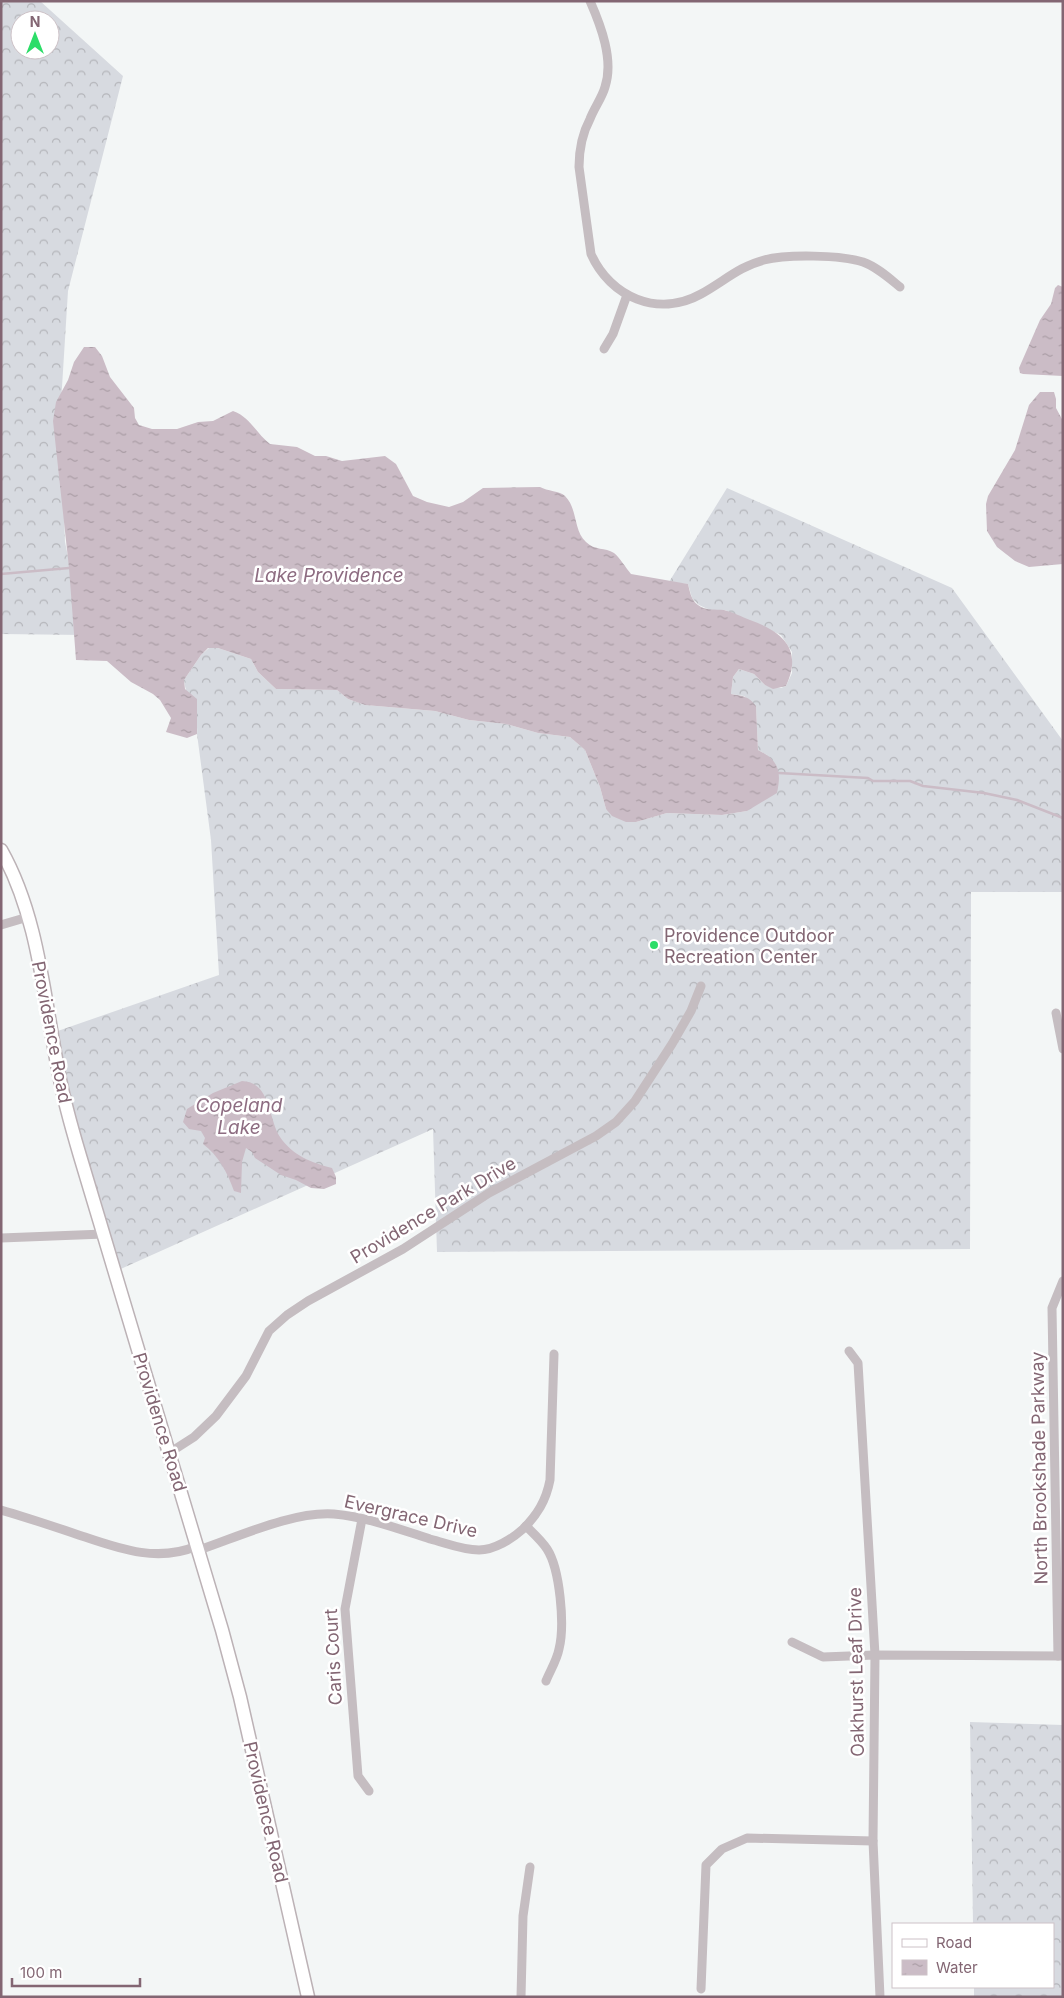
<svg xmlns="http://www.w3.org/2000/svg" width="1064" height="1998" viewBox="0 0 1064 1998" font-family="Inter,sans-serif">
  <defs>
    <pattern id="forest-crowns" width="20" height="18" patternUnits="userSpaceOnUse" patternTransform="scale(1.25)"><rect width="20" height="18" fill="#d7dae0"/><path d="M2 6a3 3 0 1 1 6 0M12 15a3 3 0 1 1 6 0" fill="none" stroke="#b4b5ba"/></pattern>
    <pattern id="water-ripples" width="26" height="14" patternUnits="userSpaceOnUse" patternTransform="scale(1.25)"><rect width="26" height="14" fill="#cbbcc6"/><path d="M2 4q2-2 4 0t4 0M15 11q2-2 4 0t4 0" fill="none" stroke="#aa9da5"/></pattern>
  </defs>
  <rect width="100%" height="100%" fill="#f3f6f6"/>
  <g fill="url(#forest-crowns)" fill-rule="evenodd">
    <path d="M1 1H40L123 76 68 291 60 419 65 542 84 635 1 634ZM20 20H50V50H20Z"/>
    <path d="M727 488 952 588 1063 741V892H971L970 1249 437 1252 433 1129 114 1272 52 1033 219 975 211 840 197 734C199 715 186 699 184 680L201 655 209 648H218L251 659 258 672 276 689 337 690 348 699 365 705 435 711 469 720 506 724 538 733 570 737 585 750 600 787 606 809 636 822 667 813 722 815 747 811 767 755 758 750 756 706 744 696 731 694 733 677 739 669 754 674 765 685 781 688 786 686 792 673V652L781 635 725 610H710L699 605 692 598 688 584 669 582Z"/>
    <path d="M970 1722 1063 1725V1997H974V1987H1053V1924H973Z"/>
  </g>
  <g fill="url(#water-ripples)">
    <path d="M1058 285 1063 287V376L1023 374 1020 373 1019 368 1040 320 1051 304 1055 288Z"/>
    <path d="M84 347H95L102 356 110 377 134 408 135 418 139 425 152 429H177L198 422 213 421 233 411C250 417 256 433 270 444L297 447 315 456H326L342 461 385 456 396 464 413 496 427 502 449 507 463 502 483 488 540 487C547 491 560 491 565 496 578 509 573 530 586 542 595 551 605 547 614 553 620 558 626 568 631 574L688 584C690 592 691 600 698 605 706 611 715 609 724 610 733 612 742 617 750 620 783 632 803 649 786 686L773 689 765 685 754 674 739 669 733 677 731 694C742 696 749 696 756 706L758 750C778 760 782 770 777 793L747 811 722 815 667 813 636 822H626L612 816 606 809 600 787 585 750 570 737 538 733 506 724 469 720 435 711 365 705 348 699 337 690 276 689 258 672 251 659 218 648H208L201 655 184 680 185 689 197 699V734L187 738 166 732 171 718 160 700 153 694 131 682 107 661 76 660 69 568 53 421 56 402 68 380 74 362Z"/>
    <path d="M1040 392H1054L1056 399V408L1063 421V564L1029 567 1015 561 997 547 987 531 986 504 988 496 1015 450 1029 405Z"/>
    <path d="M242 1081C271 1082 268 1118 280 1137 292 1155 312 1163 332 1168L336 1177V1184L324 1189 311 1188 296 1180 281 1175 255 1158 252 1152 246 1148 242 1162 241 1193 234 1191C227 1172 219 1156 203 1144L205 1138 201 1131 189 1129 183 1122 187 1109 213 1093Z"/>
  </g>
  <g fill="none" stroke-linecap="round" stroke-linejoin="round">
    <g stroke="#cbbcc6" stroke-width="2.5">
      <path d="M1 574 69 568"/>
      <path d="M779 773 868 778 873 781H910L923 786 984 793 1017 800 1063 818"/>
    </g>
    <defs>
      <path id="secondary" d="M1 850C39 917 44 1000 59 1074 64 1102 72 1129 80 1156L222 1630 240 1697 308 1997"/>
    </defs>
    <use href="#secondary" stroke="#bcb2b6" stroke-width="15"/>
    <g stroke="#c5bdc1" stroke-width="9">
      <path d="M590 1C601 26 614 60 605 87 602 98 594 108 590 119 582 134 579 150 579 167L591 254C610 297 658 318 701 294 723 282 740 266 764 260 787 254 841 255 863 262 877 267 889 278 900 287"/>
      <path d="M604 349 613 334 627 295"/>
      <path d="M1 925 28 917"/>
      <path d="M1056 1013 1063 1049"/>
      <path d="M1 1238 104 1234"/>
      <path d="M849 1351 858 1363 875 1655 873 1841 880 1997"/>
      <path d="M169 1453 194 1437 216 1416 246 1376 269 1331 287 1315 308 1301 403 1249 489 1193 596 1136 616 1122 635 1101 672 1044 691 1011 701 986"/>
      <path d="M1 1510C29 1518 58 1528 85 1537 123 1550 159 1562 197 1546"/>
      <path d="M362 1519 345 1609 358 1776 369 1791"/>
      <path d="M526 1526C533 1533 542 1541 547 1549 560 1569 565 1625 559 1649 557 1660 550 1671 546 1681"/>
      <path d="M199 1550C238 1537 293 1511 334 1514 367 1517 399 1529 430 1539 446 1543 462 1550 479 1550 494 1550 512 1539 523 1529 537 1515 546 1501 550 1480L554 1354"/>
      <path d="M792 1642 823 1657 875 1655 1063 1656"/>
      <path d="M1058 1656 1052 1308 1063 1281"/>
      <path d="M701 1989 706 1865 722 1849 747 1838 873 1841"/>
      <path d="M521 1997 523 1916 530 1867"/>
    </g>
    <use href="#secondary" stroke="#fff" stroke-width="12"/>
  </g>
  <circle fill="#2cdd68" stroke="#fff" stroke-width="2" cx="654" cy="945" r="5"/>
  <g text-anchor="middle" dominant-baseline="central" stroke-width="5" stroke-linejoin="round" paint-order="stroke">
    <g font-size="18" fill="#836673" stroke="#fff" text-anchor="start">
      <text x="664" y="935">Providence Outdoor<tspan x="664" dy="21">Recreation Center</tspan></text>
    </g>
    <g font-size="18" fill="#836673" stroke="#fff">
      <text transform="translate(52 1032) rotate(79)">Providence Road</text>
      <text transform="translate(433 1210) rotate(-31)">Providence Park Drive</text>
      <text transform="translate(160 1422) rotate(73)">Providence Road</text>
      <text transform="translate(1039 1468) rotate(-91)">North Brookshade Parkway</text>
      <text transform="translate(411 1516) rotate(13)">Evergrace Drive</text>
      <text transform="translate(333 1657) rotate(-93)">Caris Court</text>
      <text transform="translate(856 1672) rotate(-91)">Oakhurst Leaf Drive</text>
      <text transform="translate(266 1812) rotate(77)">Providence Road</text>
    </g>
    <g font-size="19" font-style="italic" fill="#8d6c81" stroke="#fff">
      <text x="329" y="575">Lake Providence</text>
      <text x="239" y="1105">Copeland<tspan x="239" dy="22">Lake</tspan></text>
    </g>
  </g>
  <rect width="1064" height="1998" fill="none" stroke="#836673" stroke-width="5"/>
  <rect x="892" y="1923" width="162" height="65" fill="#ffffff" stroke="#cdc2c7"/>
  <rect x="902" y="1939" width="25" height="8" fill="#ffffff" stroke="#cdc2c7"/>
  <text x="936" y="1948" font-size="15" fill="#836673">Road</text>
  <rect x="902" y="1960" width="25" height="15" fill="url(#water-ripples)" stroke="#cdc2c7"/>
  <text x="936" y="1973" font-size="15" fill="#836673">Water</text>
  <g transform="translate(35 35)"><circle r="24" fill="#ffffff" stroke="#cdc2c7"/>
  <path d="M0-4L9 19L0 12L-9 19Z" fill="#2cdd68"/>
  <text y="-8" font-size="14" font-weight="bold" text-anchor="middle" fill="#836673">N</text>
  </g>
  <path d="M12 1978v8h128v-8" fill="none" stroke="#836673" stroke-width="2.5"/>
  <text x="20" y="1978" font-size="15" fill="#836673" stroke="#ffffff" stroke-width="4" paint-order="stroke">100 m</text>
</svg>
